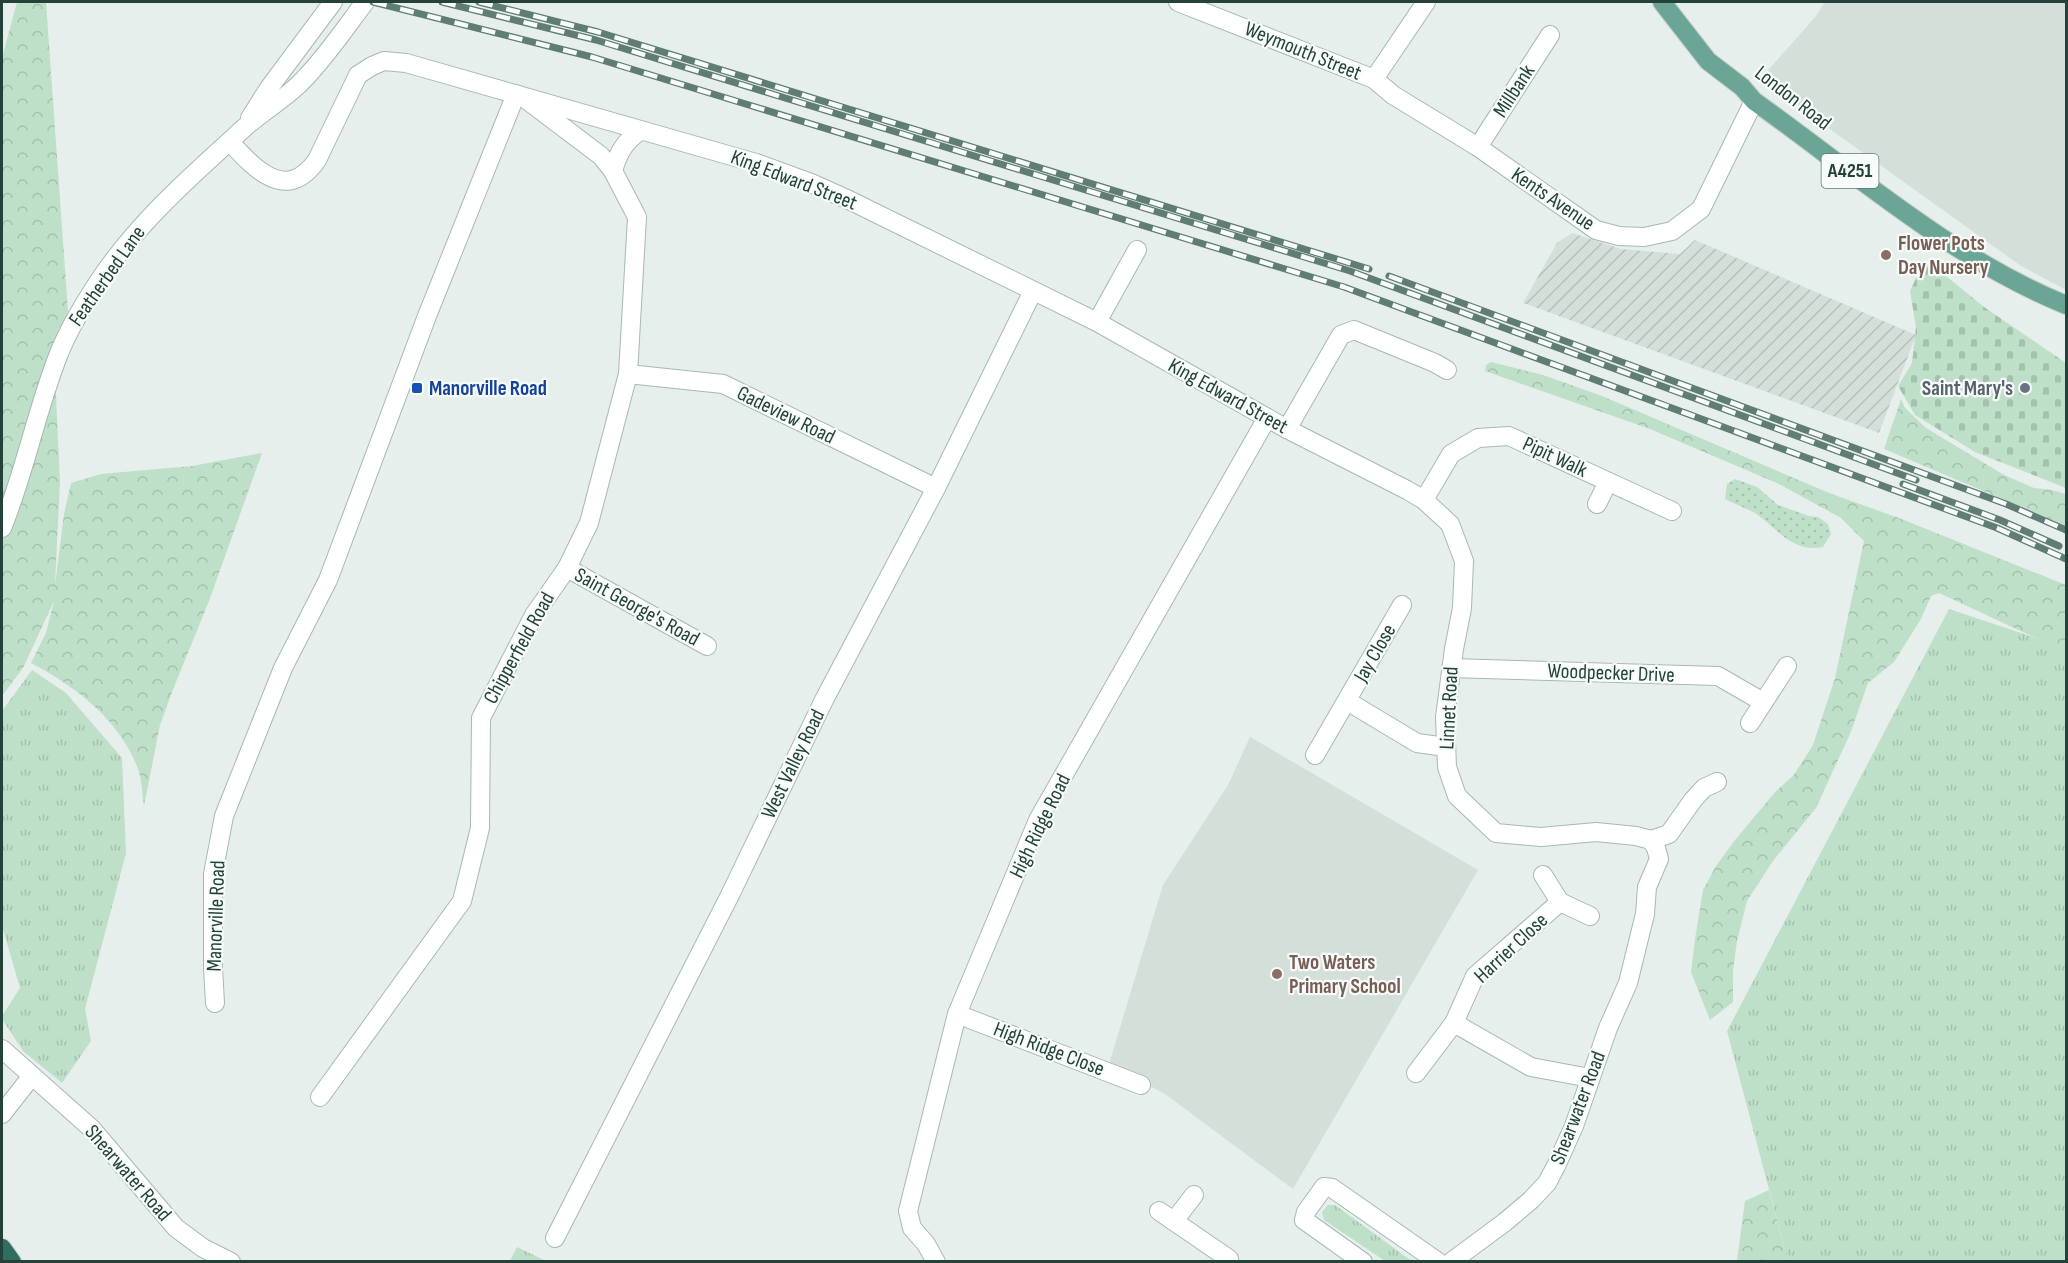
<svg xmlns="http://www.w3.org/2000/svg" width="2068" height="1263" viewBox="0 0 2068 1263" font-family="'Sofia Sans Condensed',sans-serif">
  <defs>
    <pattern id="industrial-furrows" width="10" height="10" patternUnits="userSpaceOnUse" patternTransform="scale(1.5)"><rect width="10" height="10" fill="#d4dfda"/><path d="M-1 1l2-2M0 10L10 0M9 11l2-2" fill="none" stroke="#b6c1bc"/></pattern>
    <pattern id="grass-tufts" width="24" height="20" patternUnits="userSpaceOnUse" patternTransform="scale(1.5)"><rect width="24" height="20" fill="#bfe0c8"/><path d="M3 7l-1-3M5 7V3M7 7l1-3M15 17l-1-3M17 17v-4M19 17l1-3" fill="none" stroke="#a4c1ad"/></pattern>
    <pattern id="forest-crowns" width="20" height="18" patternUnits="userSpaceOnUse" patternTransform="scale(1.5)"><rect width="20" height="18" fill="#bfe0c8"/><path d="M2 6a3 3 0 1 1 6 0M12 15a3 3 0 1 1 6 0" fill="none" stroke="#a4c1ad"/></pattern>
    <pattern id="cemetery-stones" width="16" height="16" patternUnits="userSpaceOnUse" patternTransform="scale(1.5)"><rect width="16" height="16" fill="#bfe0c8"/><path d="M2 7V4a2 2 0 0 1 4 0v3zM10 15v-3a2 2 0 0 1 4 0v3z" fill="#a4c1ad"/></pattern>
    <pattern id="park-dots" width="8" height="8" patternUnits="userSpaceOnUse" patternTransform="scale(1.5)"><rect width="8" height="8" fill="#bfe0c8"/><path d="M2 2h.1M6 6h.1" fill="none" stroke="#a4c1ad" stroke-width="1.8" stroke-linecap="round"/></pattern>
  </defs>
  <rect width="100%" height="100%" fill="#e6efeb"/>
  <g fill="#d4dfda">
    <path d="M1825 2H2066V290L2021 266 1802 109 1763 76 1816 16Z"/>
    <path d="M1250 737 1478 870 1293 1189 1165 1094 1109 1064 1163 885 1228 785Z"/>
  </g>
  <path fill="url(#industrial-furrows)" d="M1572 233 1621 249 1680 254 1695 240 1916 335 1879 433 1523 303 1557 243Z"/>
  <g fill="url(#grass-tufts)">
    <path d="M1949 609 2066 648V1261H1788L1727 1031Z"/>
    <path d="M32 670 66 693 122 758 126 853 85 1009 91 1041 62 1083 23 1051 2 1019V1016L20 988 2 926V711Z"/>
    <path d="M1328 1205H1335L1409 1259 1417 1261H1385L1324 1220 1322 1212Z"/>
    <path d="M517 1247 546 1261H510Z"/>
  </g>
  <g fill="url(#forest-crowns)">
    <path d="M17 2H46L68 312 54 352 60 482 55 585 64 514 71 483 101 474 192 466 262 453 209 601 172 692 160 725 144 806C142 794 142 780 138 769 120 720 75 686 31 663L46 633 54 601 23 668 2 696V58Z"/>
    <path d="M1491 362 1543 375 1602 396 1829 493 1899 518 2066 585V652L1939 593 1931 596 1921 619 1894 662 1868 683 1850 734 1816 808 1773 861 1747 901 1737 941 1733 971V1002L1710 1020 1691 972 1695 939 1703 890 1716 866 1735 840 1776 791 1793 776 1813 745 1835 678 1864 541 1841 518 1779 484 1650 429 1485 371 1486 365Z"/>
    <path d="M1901 399 1905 408 1926 428 2004 475 2034 488 2052 490 2066 494V526L1884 449Z"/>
    <path d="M1769 1190 1788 1261H1737L1745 1201Z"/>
  </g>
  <path fill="url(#cemetery-stones)" d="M1924 261 1941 272 1984 307 2066 363V488L1975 452 1915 415 1898 386 1912 363 1916 327 1910 291Z"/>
  <path fill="url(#park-dots)" d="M1735 479 1757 487 1778 505 1809 516 1818 517 1828 524 1831 534 1823 547C1792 553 1777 528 1755 513 1746 508 1734 504 1725 499L1727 484Z"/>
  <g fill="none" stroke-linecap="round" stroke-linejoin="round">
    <defs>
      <g id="minor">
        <path d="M1178 2 1374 79 1393 95 1478 147 1596 230 1619 236 1644 237 1672 231 1701 209 1754 101"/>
        <path d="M1374 79 1426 2"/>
        <path d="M250 118 269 88 333 2"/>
        <path d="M230 142C254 168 286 204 317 160L358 75 372 66 384 61 406 63 756 163 811 183 849 200 1097 322 1287 429 1407 490 1424 500 1450 524 1464 561 1462 608 1454 649 1445 717 1447 767 1457 796 1496 833 1541 837 1596 832 1636 836 1651 840 1656 848 1659 859 1647 887 1645 914 1628 983 1608 1028 1574 1126 1556 1166 1547 1183 1531 1200 1505 1222 1451 1262"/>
        <path d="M1478 147 1550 35"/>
        <path d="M613 171C618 153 625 141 640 131"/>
        <path d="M1097 322 1137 250"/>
        <path d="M628 374 723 384 936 488"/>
        <path d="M1287 429 1341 335 1354 330 1435 363 1447 370"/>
        <path d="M1424 500 1451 454 1478 438 1509 436 1672 511"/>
        <path d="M1597 504 1608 482"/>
        <path d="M2 528C25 472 36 412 58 356 68 330 82 307 97 284 136 224 191 176 243 129 263 110 288 98 306 77 328 54 346 27 365 2"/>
        <path d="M567 568 707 646"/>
        <path d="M1451 668 1718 676 1763 702"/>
        <path d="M1347 701 1417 743 1446 747"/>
        <path d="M1750 723 1787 666"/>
        <path d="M1315 755 1402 605"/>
        <path d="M1651 840 1669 834 1693 800 1704 788 1717 782"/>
        <path d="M1543 875 1560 902"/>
        <path d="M215 1003 213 968V874L224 816 283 668 328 580 427 316 516 94"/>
        <path d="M957 1014 1141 1085"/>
        <path d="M2 1049 92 1129 176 1228 203 1248 231 1262"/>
        <path d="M1416 1073 1454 1023"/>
        <path d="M1590 1078 1531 1067 1454 1023 1475 976 1560 902 1590 916"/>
        <path d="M320 1097 462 901 480 828 481 718 534 615 567 568 589 523 628 374 637 217 613 171 601 156 527 100"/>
        <path d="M2 1114 31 1077"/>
        <path d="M1159 1211 1229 1259"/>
        <path d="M1174 1221 1194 1195"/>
        <path d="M555 1238 730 895 824 700 936 488 1033 291"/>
        <path d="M936 1262 926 1244 912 1228 908 1211 957 1014 1038 820 1267 418"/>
        <path d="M1363 1262 1304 1220 1306 1212 1324 1187 1332 1188 1438 1262"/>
      </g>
      <path id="major" d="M1662 2 1708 61 1742 87 1754 101C1855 173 1951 258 2066 305"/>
      <path id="highway" d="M2 1248 12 1262"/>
    </defs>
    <use href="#minor" stroke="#a8b8b2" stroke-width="20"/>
    <use href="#major" stroke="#c2cac8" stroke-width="20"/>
    <use href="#highway" stroke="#c2cac8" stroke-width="20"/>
    <use href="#minor" stroke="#fff" stroke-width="18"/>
    <use href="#major" stroke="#6aa596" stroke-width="18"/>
    <use href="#highway" stroke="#2f6f62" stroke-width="18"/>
    <defs>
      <g id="rail">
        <path d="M373 2 592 57 1344 287 1997 528 2066 559"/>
        <path d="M442 2 596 40 1350 271 1916 480"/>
        <path d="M479 2 598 32 1369 269"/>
        <path d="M1389 276 2006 504 2066 530"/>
        <path d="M1903 484 2000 520 2059 546"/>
      </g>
    </defs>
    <use href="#rail" stroke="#5f7d75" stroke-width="7"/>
    <use href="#rail" stroke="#f7fbf9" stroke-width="4.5" stroke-dasharray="14" stroke-linecap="butt"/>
  </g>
  <g fill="#8d6e63" stroke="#f7fbf9" stroke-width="2">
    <circle cx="1886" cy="255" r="6"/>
    <circle cx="1277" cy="974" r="6"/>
  </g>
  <rect fill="#1a4fb4" stroke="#f7fbf9" stroke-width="2" x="411" y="382" width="12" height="12" rx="3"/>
  <circle fill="#6b7280" stroke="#f7fbf9" stroke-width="2" cx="2025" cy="388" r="6"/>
  <g text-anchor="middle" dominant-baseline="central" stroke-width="4.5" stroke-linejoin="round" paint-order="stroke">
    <rect fill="#f7fbf9" stroke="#637a73" stroke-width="1.5" x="1821.5" y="154" width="57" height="34" rx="4.5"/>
    <g font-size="20" font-weight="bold" fill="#24423a">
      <text x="1850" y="171">A4251</text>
    </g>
    <g font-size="21" fill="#24423a" stroke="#f7fbf9">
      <text transform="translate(1303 51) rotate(22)">Weymouth Street</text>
      <text transform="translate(1514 91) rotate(-57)">Millbank</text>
      <text transform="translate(1793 98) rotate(38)">London Road</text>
      <text transform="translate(794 180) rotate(21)">King Edward Street</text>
      <text transform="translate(1553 199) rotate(34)">Kents Avenue</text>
      <text transform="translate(107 276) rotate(-55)">Featherbed Lane</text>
      <text transform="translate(1228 396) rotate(29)">King Edward Street</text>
      <text transform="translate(786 415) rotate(26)">Gadeview Road</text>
      <text transform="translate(1555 457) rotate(25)">Pipit Walk</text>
      <text transform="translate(637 607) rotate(29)">Saint George's Road</text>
      <text transform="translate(519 648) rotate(-61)">Chipperfield Road</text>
      <text transform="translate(1375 653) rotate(-60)">Jay Close</text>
      <text transform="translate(1611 673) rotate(2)">Woodpecker Drive</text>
      <text transform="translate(1449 708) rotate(-87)">Linnet Road</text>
      <text transform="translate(793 764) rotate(-64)">West Valley Road</text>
      <text transform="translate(1040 826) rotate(-64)">High Ridge Road</text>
      <text transform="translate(216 916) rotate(-88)">Manorville Road</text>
      <text transform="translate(1511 948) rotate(-43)">Harrier Close</text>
      <text transform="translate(1049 1049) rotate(21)">High Ridge Close</text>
      <text transform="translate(1578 1108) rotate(-69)">Shearwater Road</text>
      <text transform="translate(128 1173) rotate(49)">Shearwater Road</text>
    </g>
    <g font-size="21" font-weight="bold" fill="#785e54" stroke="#f7fbf9" text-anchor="start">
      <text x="1898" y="243">Flower Pots<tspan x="1898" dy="24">Day Nursery</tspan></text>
      <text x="1289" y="962">Two Waters<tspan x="1289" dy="24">Primary School</tspan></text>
    </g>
    <g font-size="21" font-weight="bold" fill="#164399" stroke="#f7fbf9" text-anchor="start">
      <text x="429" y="388">Manorville Road</text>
    </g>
    <g font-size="21" font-weight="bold" fill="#5b616d" stroke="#f7fbf9" text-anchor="end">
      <text x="2013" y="388">Saint Mary's</text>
    </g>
  </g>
  <rect width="2068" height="1263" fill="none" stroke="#24423a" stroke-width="6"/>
</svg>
